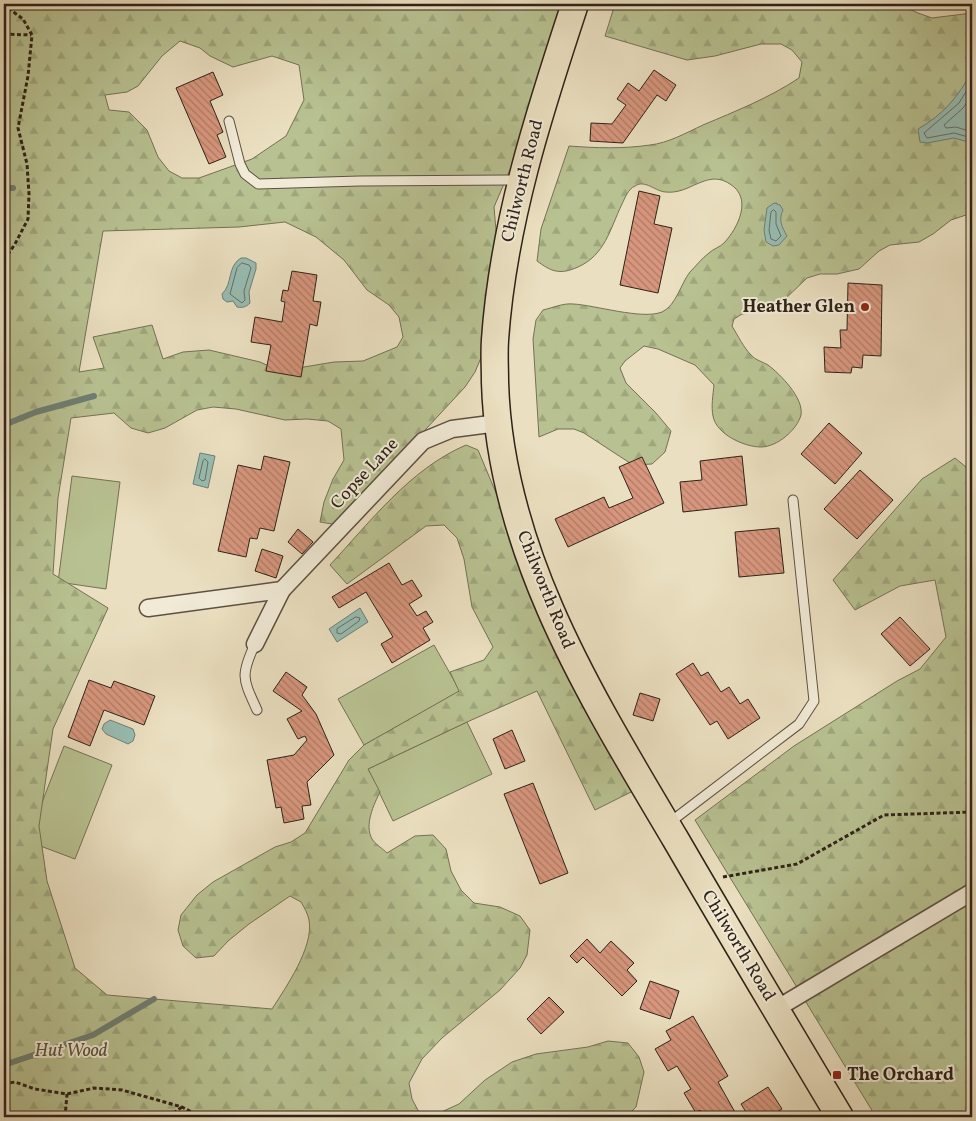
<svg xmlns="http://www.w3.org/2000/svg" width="976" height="1121" viewBox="0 0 976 1121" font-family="Vollkorn,serif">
  <defs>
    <pattern id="forest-firs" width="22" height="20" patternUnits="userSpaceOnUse" patternTransform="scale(1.25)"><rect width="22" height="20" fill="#b8c191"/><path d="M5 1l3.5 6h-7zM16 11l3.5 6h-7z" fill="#9ea67c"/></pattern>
    <pattern id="building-back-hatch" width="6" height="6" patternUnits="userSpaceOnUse" patternTransform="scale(1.25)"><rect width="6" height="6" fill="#d7967d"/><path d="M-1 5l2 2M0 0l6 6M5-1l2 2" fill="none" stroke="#af7a65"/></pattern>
  </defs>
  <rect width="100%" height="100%" fill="#eadfc0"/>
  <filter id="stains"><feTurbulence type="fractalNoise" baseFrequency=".004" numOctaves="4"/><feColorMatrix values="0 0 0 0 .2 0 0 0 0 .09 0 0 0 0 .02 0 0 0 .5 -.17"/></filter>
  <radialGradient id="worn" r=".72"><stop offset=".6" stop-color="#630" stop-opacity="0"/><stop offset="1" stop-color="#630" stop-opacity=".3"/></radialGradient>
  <g fill="#b8c191" stroke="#737254">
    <path d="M72 476 120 482 106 589 58 582Z"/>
    <path d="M434 645 460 691 364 745 338 699Z"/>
    <path d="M467 722 492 774 393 821 368 769Z"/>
    <path d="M64 746 112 765 75 859 27 841Z"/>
  </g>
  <g fill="url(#forest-firs)" stroke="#737254" fill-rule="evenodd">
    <path d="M4 4H563L529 105 512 165 494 207 497 242 483 353 475 372 465 387 413 443 332 524 320 522 324 502 333 479 344 460 341 429 328 421 307 419 285 420 236 409 213 407 197 410 165 428 148 433 131 428 114 413 71 418 58 498 53 574 108 608 53 729 39 826 47 881 75 968 107 995 272 1009C286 987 314 947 309 920 308 914 304 907 301 902L290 896 249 924 228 941 214 956 196 958 183 946 178 930 181 915 197 895 213 882 275 847 291 842 305 833 349 760 364 745 459 691 450 672 484 660 493 647 472 607 464 559 457 538 444 525 426 526 347 584 330 565C370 522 410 469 466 445L478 450 507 519 637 789 595 810 537 691 467 722 368 769 380 792C374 804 364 825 372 839 375 844 383 849 387 853L415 836 433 835 446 849 451 871 461 890 474 903 500 907 520 916 530 930 527 955 520 968 500 990 442 1038 422 1059 409 1083 412 1099 420 1114H437L459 1104 485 1080 512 1062 536 1054 588 1047 608 1041 628 1043 639 1057 644 1072 636 1107 626 1117H4ZM180 41 200 48 210 56 233 67 272 56 299 65 304 100 286 136 252 159 199 178H182L169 171 158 157 147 130 129 112 109 110 105 95 127 92 138 86 162 56ZM285 222 316 237 344 260 367 290 389 305 399 317 403 337 397 347 363 361 334 362 280 371 260 362 209 350 183 352 163 359 152 325 93 337 104 368 79 372 103 231 239 227Z"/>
    <path d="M615 4H898L918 13 932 18 972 13V213L951 220 933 234 919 242 890 245 879 251 859 269 837 274H820L807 278 783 301 770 310 742 314 734 319 732 326C738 336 744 348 751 355 755 360 763 362 768 365 780 374 804 398 801 415 797 430 777 447 761 447 744 447 716 434 713 416 711 406 713 395 714 385L695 365 658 349 644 346 625 361 620 368 626 383 656 413 671 431 665 452 652 464 633 465 584 433 574 429H558L539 437 533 339 536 320 543 310C552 308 563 303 573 304 595 305 642 320 662 312 676 306 681 283 690 272 696 266 702 258 709 253 713 249 720 247 724 243 738 228 753 198 730 184 716 175 706 180 692 186 684 190 675 193 666 192 656 192 645 179 635 186 628 189 625 198 622 204 610 229 605 255 578 267 560 275 552 272 537 261L541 229 569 146C596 148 623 149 650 145 668 143 686 133 703 125 736 111 769 98 799 78L802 62 792 50 781 44H761L715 56 687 60 605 36Z"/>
    <path d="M955 458 972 472V1117H876L695 820 794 746 897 681 920 669 946 637 935 580 900 586 855 610 833 580 922 479Z"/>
  </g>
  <g fill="#98bdb2" stroke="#6e7f74">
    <path d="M972 71V143L954 138 927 143 920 142 918 129C943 115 959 96 972 71Z"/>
    <path d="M774 203 780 205 783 210C778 220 782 227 787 236L779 245 773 246 766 242 764 230 767 208Z"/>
    <path d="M241 258H246L256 263V269L249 292 250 303C246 307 243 308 237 307L233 301 227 302 223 299 222 294C233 284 227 266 241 258Z"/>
    <path d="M200 453 215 456 208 488 193 484Z"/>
    <path d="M360 608 368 622 337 642 329 629Z"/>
    <path d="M110 720 133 729 135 735 133 741 128 744 106 734 102 729 104 724Z"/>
  </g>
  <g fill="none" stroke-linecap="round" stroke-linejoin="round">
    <g stroke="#637065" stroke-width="1">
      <path d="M972 82 959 103 924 133 927 138 954 133 972 138"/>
      <path d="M972 95 963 108 944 125 946 128 956 127 972 132"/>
      <path d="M774 210 776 212V224L781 236 776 241 771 239 769 230 771 212Z"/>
      <path d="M242 263 249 265 251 268 244 291 245 300 242 303 230 294 237 268Z"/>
      <path d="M205 459 208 462 205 480 202 481 199 478 203 461Z"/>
      <path d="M356 617 360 618 359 621 341 634 337 633V629Z"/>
    </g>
    <g stroke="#6e7f74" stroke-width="6">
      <path d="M4 188H13"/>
      <path d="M4 425 36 412 94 396"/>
      <path d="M4 1065 93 1035 154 999"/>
    </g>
  </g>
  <g fill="url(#building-back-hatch)" stroke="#2e2218">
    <path d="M654 70 676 85 666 101 657 95 623 143 590 141 591 123 612 124 626 105 617 99 628 83 639 91Z"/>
    <path d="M213 72 223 95 210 101 223 132 217 135 226 157 209 164 176 88Z"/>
    <path d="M639 191 660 196 654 224 672 228 658 293 620 285Z"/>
    <path d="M292 271 317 275 313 301 321 302 317 326 310 324 301 377 266 371 271 345 251 342 255 317 282 322 285 302 281 301 283 290 288 291Z"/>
    <path d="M848 283 882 285 881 356 863 355 862 368 852 367 851 373 825 372 824 347 841 348 840 330H847Z"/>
    <path d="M829 423 862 453 835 484 801 454Z"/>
    <path d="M264 456 290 462 274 531 260 528 257 539 250 538 246 557 218 551 238 465 261 470Z"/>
    <path d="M742 456 747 505 683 512 680 482 702 480 700 461Z"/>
    <path d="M642 457 664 503 568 547 555 519 604 497 609 508 633 498 619 467Z"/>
    <path d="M860 470 893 500 857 539 824 509Z"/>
    <path d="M779 528 784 573 739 577 735 532Z"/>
    <path d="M298 529 313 542 302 554 288 542Z"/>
    <path d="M262 549 283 556 276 578 255 571Z"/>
    <path d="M389 563 402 585 412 580 422 596 409 604 417 616 426 611 433 622 423 628 430 640 392 663 381 644 393 637 366 592 339 608 332 597Z"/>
    <path d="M900 617 930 649 910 666 881 634Z"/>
    <path d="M693 663 701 676 708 672 721 692 729 687 740 704 748 699 760 718 728 739 717 721 710 725 676 674Z"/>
    <path d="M286 672 307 687 302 695 316 714 334 755 307 782 311 805 302 806 304 819 284 823 281 807 276 808 267 760 294 755 307 740 305 736 298 739 287 719 302 711 273 691Z"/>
    <path d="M89 680 111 688 114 681 155 696 144 725 104 710 90 746 68 737Z"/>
    <path d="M640 693 660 699 653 721 633 715Z"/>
    <path d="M512 730 525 761 505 769 493 739Z"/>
    <path d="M533 783 568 873 540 884 504 794Z"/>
    <path d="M587 939 600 953 611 941 634 963 627 970 637 981 622 996 583 957 577 963 570 956Z"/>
    <path d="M650 981 679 991 670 1019 640 1009Z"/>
    <path d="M549 997 564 1012 541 1034 527 1019Z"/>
    <path d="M693 1016 728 1076 718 1082 736 1114 730 1117H705L700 1110 696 1113 684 1093 691 1089 677 1066 668 1071 655 1049 671 1040 666 1031Z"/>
    <path d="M768 1087 782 1109 768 1117H749L741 1104Z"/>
  </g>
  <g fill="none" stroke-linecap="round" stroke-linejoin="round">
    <defs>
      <g id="lane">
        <path d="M229 121 240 164 245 174 258 184 360 181 519 180"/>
        <path d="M255 644C240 676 243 679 257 710"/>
        <path d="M669 823 799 724 814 701 793 500"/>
      </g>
      <g id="street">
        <path d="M148 608 282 590"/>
        <path d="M255 644 282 590 423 441 452 429 498 423"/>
        <path d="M776 1009 972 892"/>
      </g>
      <path id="primary" d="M575 4C539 113 503 224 495 340 494 354 495 368 495 382 500 553 592 698 676 840 730 933 785 1025 840 1117"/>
    </defs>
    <use href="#lane" stroke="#5d5142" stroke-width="11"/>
    <use href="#street" stroke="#5d5142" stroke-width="19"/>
    <use href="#primary" stroke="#2e2218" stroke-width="29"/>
    <g stroke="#2e2218" stroke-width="3" stroke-dasharray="4 2.5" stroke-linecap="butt">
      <path d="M4 34 31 35"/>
      <path d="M4 260 15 244 28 219 29 194 27 164 18 128 28 76 32 35 23 19 8 8 6 4"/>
      <path d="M723 877 797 864 884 815 972 812"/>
      <path d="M4 1084 15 1082 35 1089 67 1094 94 1088 122 1090 182 1107 201 1117"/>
      <path d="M65 1117 67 1094"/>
      <path d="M168 1117 182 1107"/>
    </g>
    <use href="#lane" stroke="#f1ead6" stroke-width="9"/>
    <use href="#street" stroke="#f1ead6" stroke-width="16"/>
    <use href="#primary" stroke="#eadfc0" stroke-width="26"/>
  </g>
  <g fill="#8f2418" stroke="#f1ead6" stroke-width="2">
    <circle cx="865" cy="307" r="5"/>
    <rect x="832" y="1070" width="10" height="10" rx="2.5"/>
  </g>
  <g text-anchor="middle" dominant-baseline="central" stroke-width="4" stroke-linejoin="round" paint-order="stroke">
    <g font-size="18" fill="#2e2218" stroke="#f1ead6">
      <text transform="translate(523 181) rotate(-76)">Chilworth Road</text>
      <text transform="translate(365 474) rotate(-47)">Copse Lane</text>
      <text transform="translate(545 590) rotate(68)">Chilworth Road</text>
      <text transform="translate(738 946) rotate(59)">Chilworth Road</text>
    </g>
    <g font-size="18" font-weight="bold" fill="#2e2218" stroke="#f1ead6" text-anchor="end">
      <text x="855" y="307">Heather Glen</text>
      <text x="847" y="1075" text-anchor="start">The Orchard</text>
    </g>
    <g font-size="18" font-style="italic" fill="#57523c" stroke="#f1ead6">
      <text x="71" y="1051">Hut Wood</text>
    </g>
  </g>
  <rect width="976" height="1121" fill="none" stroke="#eadfc0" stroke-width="20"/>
  <rect x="5" y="5" width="966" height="1111" fill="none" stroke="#2e2218" stroke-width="2.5"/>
  <rect x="10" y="10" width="956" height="1101" fill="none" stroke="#2e2218"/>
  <rect width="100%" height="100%" filter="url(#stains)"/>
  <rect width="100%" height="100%" fill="url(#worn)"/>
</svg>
